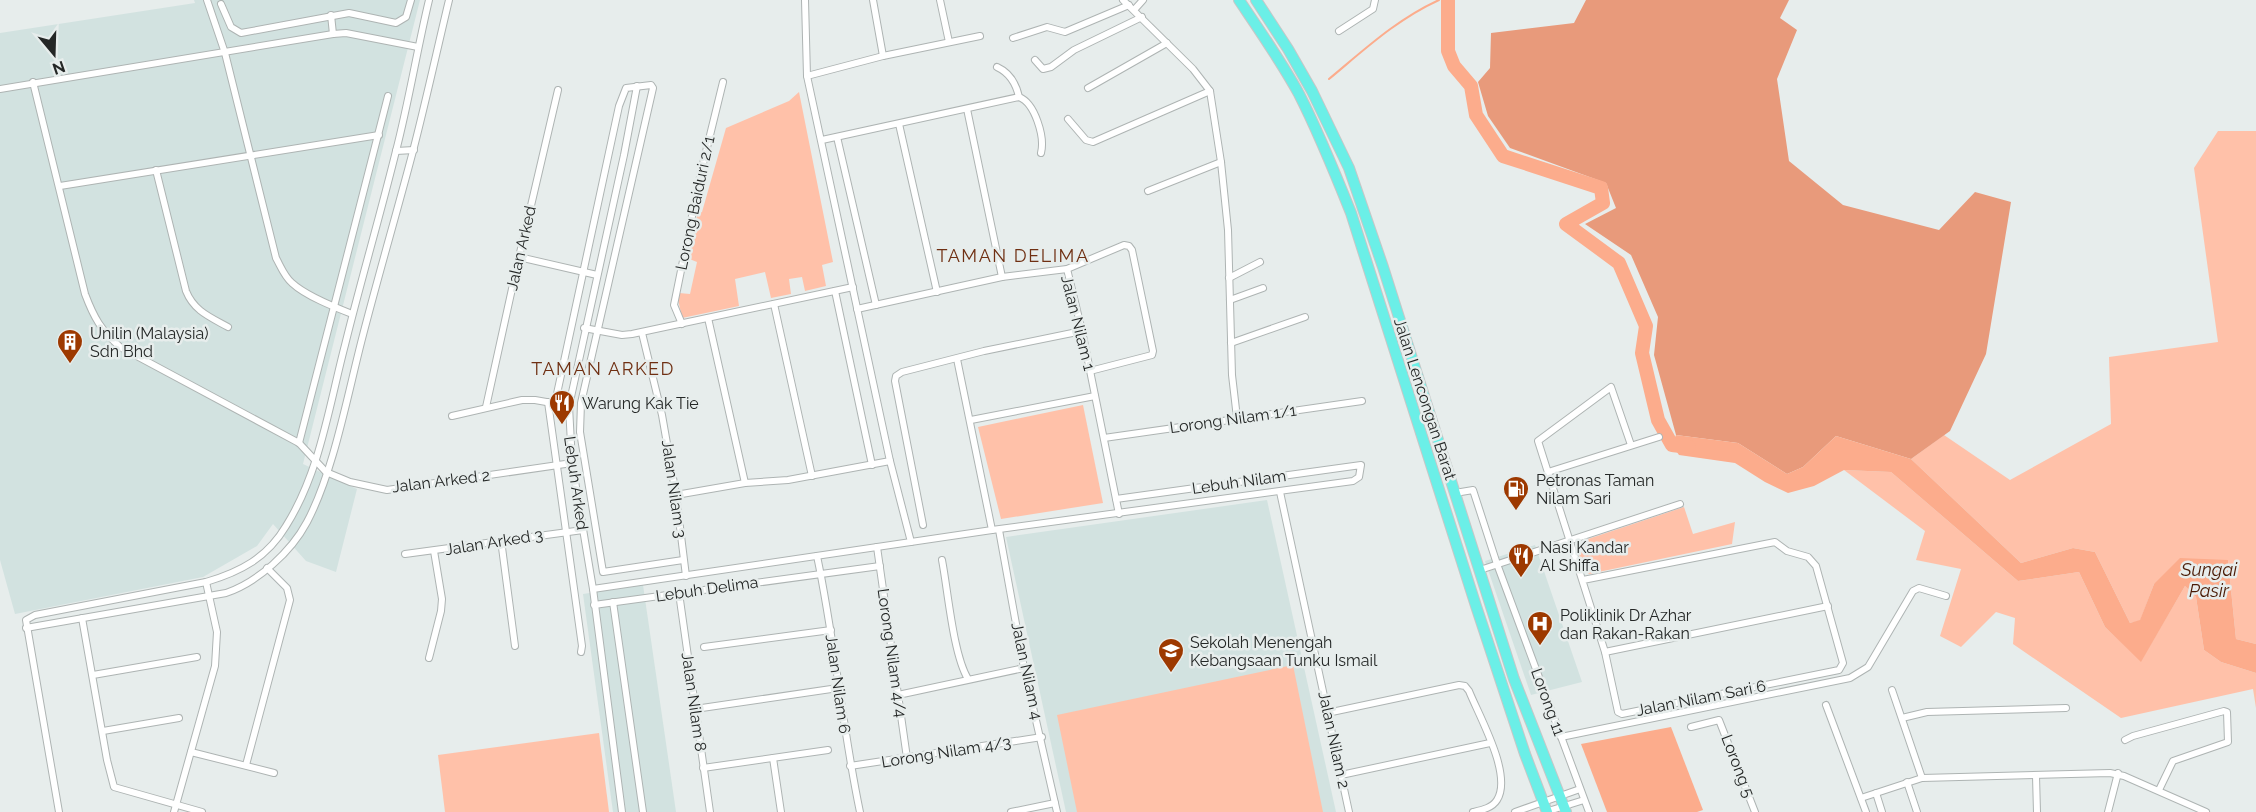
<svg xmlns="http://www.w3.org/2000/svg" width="2256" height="812" viewBox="0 0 2256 812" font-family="Raleway,sans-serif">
  <rect width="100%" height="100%" fill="#e7edec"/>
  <g fill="#d2e2e0">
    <path d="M194 0H420L303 464 357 489 336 572 306 561 273 524 257 546 203 577 15 614 0 560V33L195 3Z"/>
    <path d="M1267 500 1336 812H1066L1006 537Z"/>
    <path d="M1535 545 1582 682 1531 695 1485 561Z"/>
    <path d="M643 585 676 812H613L583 594Z"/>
  </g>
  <g fill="#ffc1a9">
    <path d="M799 92 833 262 822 265 826 286 805 291 802 277 789 279 791 294 771 298 765 272 735 279 739 306 682 318 678 299 679 293 690 294 697 262 687 258 698 212H702L726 128 789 101Z"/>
    <path d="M2218 131H2256V644L2236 639 2228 560 2154 584 2140 621 2130 623 2095 552 2073 548 2021 563 1911 459 1944 435 2010 480 2111 424 2109 357 2218 342 2194 168Z"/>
    <path d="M1083 405 1103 503 1001 519 978 427Z"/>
    <path d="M1844 470 1891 472 2018 581 2079 572 2105 627 2141 661 2185 586 2196 597 2204 650 2221 662 2256 673V708L2253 689 2121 718 2013 644 2015 618 1996 612 1961 647 1940 636 1961 569 1916 560 1925 531Z"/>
    <path d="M1684 507 1693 534 1735 522 1732 544 1589 574 1583 570 1576 543Z"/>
    <path d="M1293 665 1323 812H1077L1057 715Z"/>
    <path d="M599 733 609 812H445L438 755Z"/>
  </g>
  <path fill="#e89a7b" d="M1586 0H1789L1780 18 1797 30 1777 79 1789 161 1843 205 1939 230 1975 192 2011 202 1986 354 1950 431 1911 459 1836 436 1803 467 1787 474 1738 443 1676 435 1654 355 1658 317 1631 255 1585 224 1616 208 1606 183 1510 148 1488 116 1478 82 1490 68 1491 33 1574 23Z"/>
  <g fill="#fcac8c">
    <path d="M1676 435 1738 443 1787 474 1803 467 1836 436 1911 459 2021 563 2073 548 2095 552 2130 623 2140 620 2154 584 2180 558 2228 560 2236 639 2256 644V673L2221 662 2204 650 2196 597 2185 586 2141 662 2105 627 2079 572 2018 581 1891 472 1844 470 1814 486 1788 493 1765 482 1735 463 1679 455 1672 445Z"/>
    <path d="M1671 727 1703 810 1697 812H1607L1581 744Z"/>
  </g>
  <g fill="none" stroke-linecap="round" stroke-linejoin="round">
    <path stroke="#fcac8c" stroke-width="2" d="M1329 79C1364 50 1397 19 1439 0"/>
    <path stroke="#fcac8c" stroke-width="14" d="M1448 0V51L1454 66 1471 86 1476 115 1503 156 1601 188 1603 203 1566 224 1619 263 1646 326 1642 353 1658 420 1672 445 1689 447"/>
    <defs>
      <g id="street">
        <path d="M207 0 225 53 276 258C281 267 284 276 292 283 306 296 334 307 352 314"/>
        <path d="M805 0 807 76 890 461 911 542"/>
        <path d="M873 0 883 56"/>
        <path d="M940 0 949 42"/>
        <path d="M1123 0 1193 69 1210 91 1221 162 1228 230 1232 375 1237 418"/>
        <path d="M221 4 231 27 241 33 349 13 396 23 406 17 411 0"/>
        <path d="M1134 10 1143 0"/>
        <path d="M331 15 333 34"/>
        <path d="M1339 31 1373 9 1375 0"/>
        <path d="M1013 38 1047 27 1065 32 1129 5"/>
        <path d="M1035 60 1043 69 1051 67 1074 50 1142 17"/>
        <path d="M997 67C1010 73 1016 83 1019 97"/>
        <path d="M807 76 883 56 980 36"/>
        <path d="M33 82 85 294C94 318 101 330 120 347L299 443 326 472 350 482 387 490 572 463"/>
        <path d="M1088 88 1167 43"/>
        <path d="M0 89 333 34 346 33 418 47"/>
        <path d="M967 109 1002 277"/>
        <path d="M1068 119 1086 140 1093 142 1210 91"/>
        <path d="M899 124 937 292"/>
        <path d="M837 137 876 305"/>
        <path d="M822 140 1019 97C1035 103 1045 137 1041 153"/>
        <path d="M396 151 414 150"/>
        <path d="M156 170 186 291C194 311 210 317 228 327"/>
        <path d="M60 186 379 135"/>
        <path d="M1148 191 1221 162"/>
        <path d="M519 257 597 275"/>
        <path d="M1067 269 1082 331 1119 514"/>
        <path d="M1229 278 1260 262"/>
        <path d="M835 291 872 465"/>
        <path d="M1230 300 1263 288"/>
        <path d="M774 304 812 476"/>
        <path d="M857 309 1002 277 1067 269 1124 245 1129 246 1132 250 1153 351 1152 355 1090 371"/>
        <path d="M708 318 745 483"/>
        <path d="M682 324 674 305 701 172 723 82"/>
        <path d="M584 328 622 335 632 334 853 287"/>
        <path d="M642 333 662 415 676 495 686 576"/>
        <path d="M1231 343 1305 317"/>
        <path d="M957 359 992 530"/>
        <path d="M548 402 582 646 581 652"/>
        <path d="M555 403 619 106 626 88 651 85 653 88 581 403 580 432 603 572 683 560"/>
        <path d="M486 407 519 257 558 90"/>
        <path d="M452 416 522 400H535L569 406"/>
        <path d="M971 420 1095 396"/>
        <path d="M1104 438 1362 401"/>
        <path d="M299 443 388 96"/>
        <path d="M1548 472 1659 437"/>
        <path d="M1280 492 1349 812"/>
        <path d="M1455 493 1473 490 1497 564 1589 812"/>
        <path d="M676 495 745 483 788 480 890 461"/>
        <path d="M923 525 895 381 896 376 902 372 984 351 1082 331"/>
        <path d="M999 530 1024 668 1057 812"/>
        <path d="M501 540 515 646"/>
        <path d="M877 547 907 758"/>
        <path d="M405 554 583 530"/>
        <path d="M817 556C835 641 842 727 860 812"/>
        <path d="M942 560C948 591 953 654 968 679"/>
        <path d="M1480 570 1680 504"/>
        <path d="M1583 580 1775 542 1787 551 1808 557 1816 566 1843 663 1839 670 1622 714 1618 712 1605 652 1538 441 1611 387 1631 445"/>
        <path d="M593 589 992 530 1353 481 1359 477 1361 465 1116 499"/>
        <path d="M679 593 710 812"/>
        <path d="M613 602 643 812"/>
        <path d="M594 605 880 566"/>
        <path d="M82 618 107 760 114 787 202 812"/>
        <path d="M26 628 226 593C258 582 291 552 307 522 334 471 348 392 363 335 379 273 397 212 413 151 426 101 437 50 449 0"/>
        <path d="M704 647 831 630"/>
        <path d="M1605 652 1828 606"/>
        <path d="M429 658 441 611 442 599 434 551"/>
        <path d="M93 675 197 657"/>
        <path d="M1892 690 1922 778"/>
        <path d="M898 695 1024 668"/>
        <path d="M1826 705 1866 812"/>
        <path d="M695 709 838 688"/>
        <path d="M1327 713 1459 685 1465 686 1469 691C1479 716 1513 775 1497 800 1492 808 1482 810 1473 812"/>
        <path d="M1902 718 1927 712 2066 708"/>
        <path d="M1691 727 1719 720 1755 812"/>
        <path d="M103 731 179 718"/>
        <path d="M1561 737 1850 678 1868 667 1913 591 1919 588 1946 596"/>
        <path d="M2125 740 2133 736 2224 711 2227 712 2228 742 2173 761 2159 790"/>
        <path d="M191 752 274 773"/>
        <path d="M773 758 781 812"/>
        <path d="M246 765 290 600 287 588 267 568"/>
        <path d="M850 766 1042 737"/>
        <path d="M703 768 828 750"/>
        <path d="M1341 775 1490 743"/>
        <path d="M2036 776 2037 812"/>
        <path d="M1907 782 1917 812"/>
        <path d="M1876 793 1882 812"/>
        <path d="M1861 798 1922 778 2110 773 2124 776 2206 812"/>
        <path d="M59 812 26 620 35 615 206 582C240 572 267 558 286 526 320 472 329 406 345 345 361 280 380 216 396 151 409 101 417 50 429 0"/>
        <path d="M174 812 215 666 217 632 206 582"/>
        <path d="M622 812 593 589 572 463 569 406 624 155 637 86"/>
        <path d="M1011 812 1055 803"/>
        <path d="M1515 812 1580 789"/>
        <path d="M1545 812 1584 800"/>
        <path d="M2108 812 2118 773"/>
      </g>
      <g id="highway">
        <path d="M1239 0C1260 31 1281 61 1299 94 1319 133 1335 173 1351 213L1476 606 1525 754 1547 812"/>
        <path d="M1256 0 1288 49 1312 91 1349 168 1383 267 1514 679 1566 812"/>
      </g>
    </defs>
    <use href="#street" stroke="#aeb4b3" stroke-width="8"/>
    <use href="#highway" stroke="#c6c7c7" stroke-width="12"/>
    <use href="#street" stroke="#fff" stroke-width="6"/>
    <use href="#highway" stroke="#6befe7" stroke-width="10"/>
  </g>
  <defs>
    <symbol id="building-pin" viewBox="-11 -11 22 30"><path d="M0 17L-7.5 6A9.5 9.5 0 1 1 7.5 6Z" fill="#9d3900" stroke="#e7edec"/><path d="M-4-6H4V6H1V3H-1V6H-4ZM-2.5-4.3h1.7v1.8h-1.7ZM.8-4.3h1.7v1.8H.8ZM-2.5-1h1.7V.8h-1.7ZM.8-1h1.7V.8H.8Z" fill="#fff"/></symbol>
    <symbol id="restaurant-pin" viewBox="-11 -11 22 30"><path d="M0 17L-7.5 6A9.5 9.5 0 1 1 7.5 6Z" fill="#9d3900" stroke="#e7edec"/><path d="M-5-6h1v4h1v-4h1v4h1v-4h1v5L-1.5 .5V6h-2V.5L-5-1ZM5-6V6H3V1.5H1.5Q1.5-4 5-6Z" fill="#fff"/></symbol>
    <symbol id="fuel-pin" viewBox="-11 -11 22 30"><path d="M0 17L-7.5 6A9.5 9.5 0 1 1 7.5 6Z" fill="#9d3900" stroke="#e7edec"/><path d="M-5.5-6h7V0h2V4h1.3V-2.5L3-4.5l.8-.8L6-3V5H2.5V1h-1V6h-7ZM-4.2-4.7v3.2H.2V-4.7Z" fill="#fff"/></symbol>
    <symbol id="hospital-pin" viewBox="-11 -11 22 30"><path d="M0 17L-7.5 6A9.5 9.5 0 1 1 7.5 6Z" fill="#9d3900" stroke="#e7edec"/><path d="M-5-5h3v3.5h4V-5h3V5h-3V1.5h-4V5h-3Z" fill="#fff"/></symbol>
    <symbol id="school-pin" viewBox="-11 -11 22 30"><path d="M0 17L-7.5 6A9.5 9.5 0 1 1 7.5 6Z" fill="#9d3900" stroke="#e7edec"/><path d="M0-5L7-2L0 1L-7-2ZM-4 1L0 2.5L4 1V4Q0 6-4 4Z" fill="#fff"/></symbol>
  </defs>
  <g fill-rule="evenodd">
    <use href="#building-pin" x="55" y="327" width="30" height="40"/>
    <use href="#restaurant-pin" x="547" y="388" width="30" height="40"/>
    <use href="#fuel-pin" x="1501" y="474" width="30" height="40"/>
    <use href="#restaurant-pin" x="1506" y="541" width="30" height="40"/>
    <use href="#hospital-pin" x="1525" y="609" width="30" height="40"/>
    <use href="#school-pin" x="1156" y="636" width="30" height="40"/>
  </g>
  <g text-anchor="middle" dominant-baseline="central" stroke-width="5" stroke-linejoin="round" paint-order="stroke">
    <g font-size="16" fill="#242726" stroke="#e7edec">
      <text transform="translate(695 203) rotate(-78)">Lorong Baiduri 2/1</text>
      <text transform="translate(521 248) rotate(-77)">Jalan Arked</text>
      <text transform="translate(1078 323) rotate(76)">Jalan Nilam 1</text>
      <text transform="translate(1425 399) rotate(72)">Jalan Lencongan Barat</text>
      <text transform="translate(1233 419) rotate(-8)">Lorong Nilam 1/1</text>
      <text transform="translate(441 481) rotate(-7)">Jalan Arked 2</text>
      <text transform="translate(1239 482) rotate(-8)">Lebuh Nilam</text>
      <text transform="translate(576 483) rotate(82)">Lebuh Arked</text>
      <text transform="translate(674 489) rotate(82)">Jalan Nilam 3</text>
      <text transform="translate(494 542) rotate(-9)">Jalan Arked 3</text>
      <text transform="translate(707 589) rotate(-8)">Lebuh Delima</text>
      <text transform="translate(892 653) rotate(82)">Lorong Nilam 4/4</text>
      <text transform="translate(1027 671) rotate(78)">Jalan Nilam 4</text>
      <text transform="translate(838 684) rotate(82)">Jalan Nilam 6</text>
      <text transform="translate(1701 698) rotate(-11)">Jalan Nilam Sari 6</text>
      <text transform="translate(694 702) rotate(82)">Jalan Nilam 8</text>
      <text transform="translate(1548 702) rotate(70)">Lorong 11</text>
      <text transform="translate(1334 740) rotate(78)">Jalan Nilam 2</text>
      <text transform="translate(946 752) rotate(-9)">Lorong Nilam 4/3</text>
      <text transform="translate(1738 766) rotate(69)">Lorong 5</text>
    </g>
    <g font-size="16" fill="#242726" stroke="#e7edec" text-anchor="start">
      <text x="90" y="333">Unilin (Malaysia)<tspan x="90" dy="18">Sdn Bhd</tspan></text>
      <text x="582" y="403">Warung Kak Tie</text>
      <text x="1536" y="480">Petronas Taman<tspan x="1536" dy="18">Nilam Sari</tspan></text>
      <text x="1540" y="547">Nasi Kandar<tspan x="1540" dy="18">Al Shiffa</tspan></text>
      <text x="1560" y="615">Poliklinik Dr Azhar<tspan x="1560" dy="18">dan Rakan-Rakan</tspan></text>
      <text x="1190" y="642">Sekolah Menengah<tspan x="1190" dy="18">Kebangsaan Tunku Ismail</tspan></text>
    </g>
    <g font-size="18" letter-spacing="1.5" fill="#6f2f12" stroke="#e7edec">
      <text x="1013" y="255">TAMAN DELIMA</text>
      <text x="603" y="368">TAMAN ARKED</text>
    </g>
    <g font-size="18" font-style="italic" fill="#4a1a04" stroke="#e7edec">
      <text x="2209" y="569">Sungai<tspan x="2209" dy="21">Pasir</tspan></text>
    </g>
  </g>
  <g transform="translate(54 54) rotate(161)" stroke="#e7edec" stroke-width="4.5" paint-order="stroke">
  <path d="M0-4.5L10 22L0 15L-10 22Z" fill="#242726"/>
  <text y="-9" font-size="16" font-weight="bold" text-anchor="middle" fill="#242726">N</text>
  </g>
</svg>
